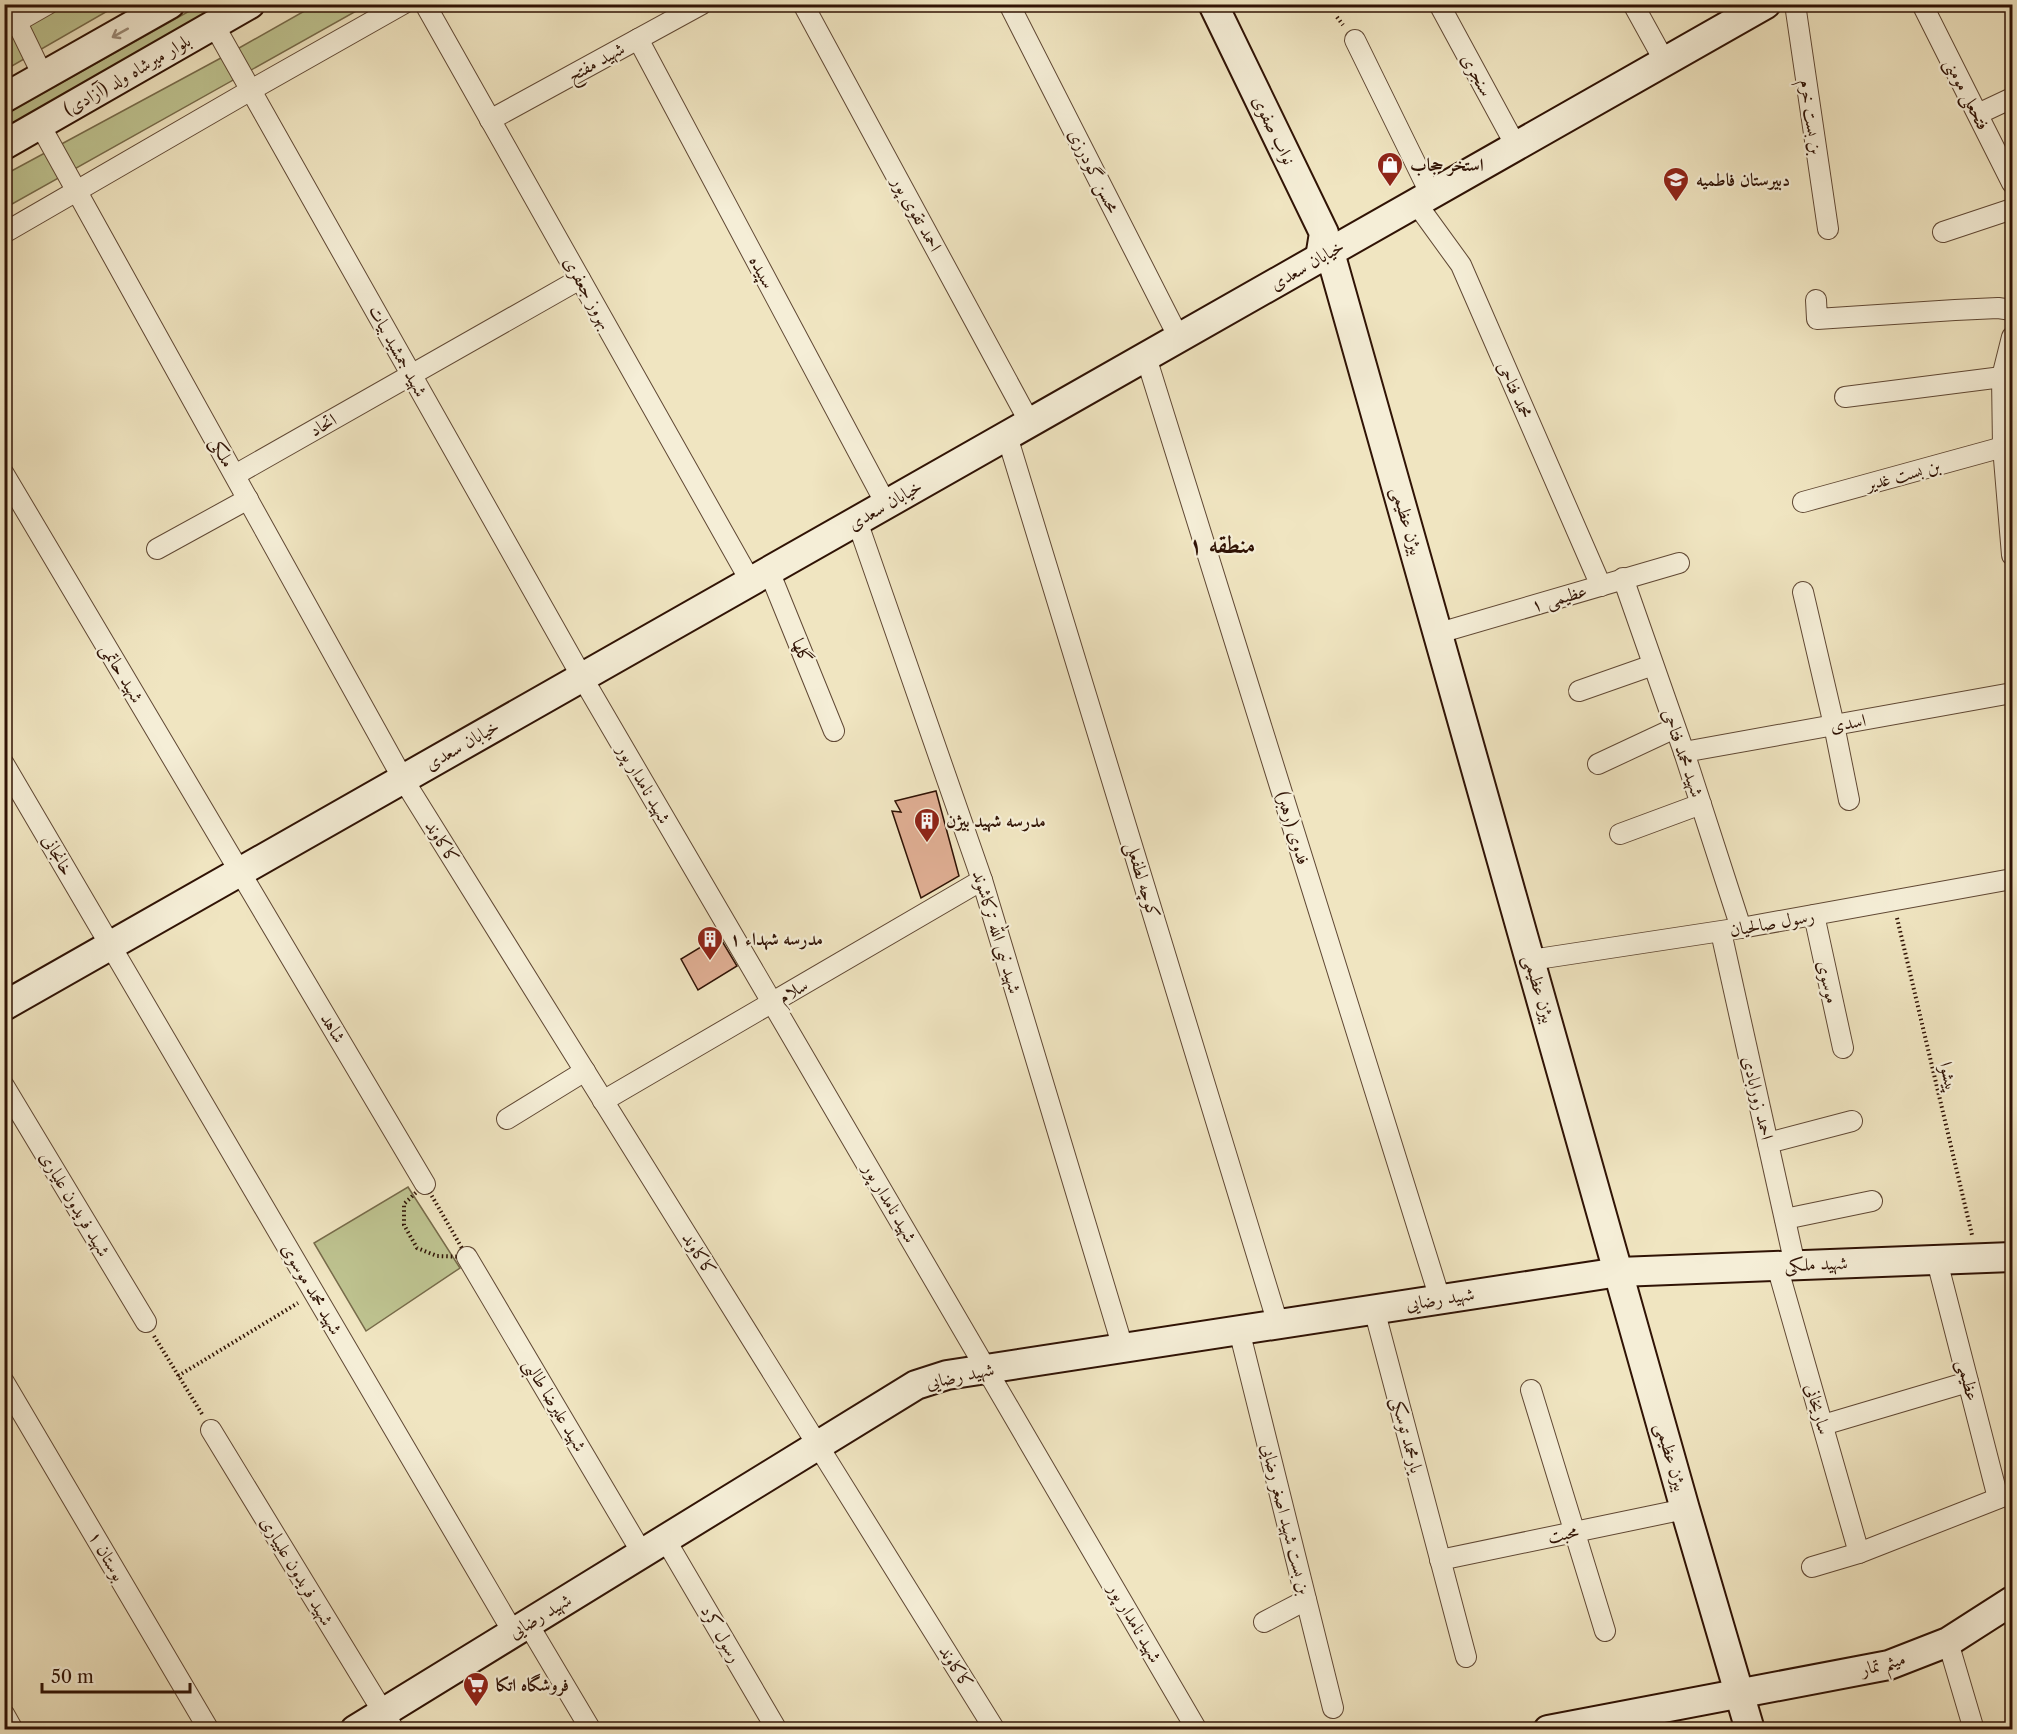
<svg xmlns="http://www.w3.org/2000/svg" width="2017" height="1734" viewBox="0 0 2017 1734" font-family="'Libre Caslon Text',Amiri,serif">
  <rect width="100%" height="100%" fill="#f0e5c1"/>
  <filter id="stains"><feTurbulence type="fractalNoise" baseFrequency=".00333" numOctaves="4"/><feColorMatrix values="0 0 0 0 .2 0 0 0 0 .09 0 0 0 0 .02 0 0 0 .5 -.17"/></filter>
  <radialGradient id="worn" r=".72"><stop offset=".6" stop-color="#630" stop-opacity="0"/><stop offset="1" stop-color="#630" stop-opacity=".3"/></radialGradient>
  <g fill="#bec390" stroke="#776b4a" stroke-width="1.5">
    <path d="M64 5H118L5 70 4 39Z"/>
    <path d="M200 5H233L5 136 4 115Z"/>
    <path d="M315 5H367L5 208 4 175 232 52Z"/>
    <path d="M408 1187 460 1268 366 1331 314 1243Z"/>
  </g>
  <g fill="#dfae93" stroke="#301305" stroke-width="1.5">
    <path d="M936 791 959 876 921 898 892 811 901 812 895 801Z"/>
    <path d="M719 936 737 966 698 990 681 959Z"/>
  </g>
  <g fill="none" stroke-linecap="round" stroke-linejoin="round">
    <defs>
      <g id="street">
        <path d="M8 4 43 76"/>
        <path d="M425 4 751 582"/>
        <path d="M803 4 1030 423"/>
        <path d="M1009 4 1179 338"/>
        <path d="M1439 4 1516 146"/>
        <path d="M1633 4 1665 62"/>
        <path d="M1795 4 1828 229"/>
        <path d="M1922 4 2012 183"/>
        <path d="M214 25 582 677 1197 1730"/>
        <path d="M6 28 48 4"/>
        <path d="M638 39 886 504"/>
        <path d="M1355 40 1431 195"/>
        <path d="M1978 114 2012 98"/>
        <path d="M490 120 702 4"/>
        <path d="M40 125 403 779 995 1730"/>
        <path d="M1416 203 1461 265 1601 586"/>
        <path d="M1943 232 2012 209"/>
        <path d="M4 233 251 90 403 4"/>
        <path d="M1816 300 1817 319 1955 310 1998 308 2012 310"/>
        <path d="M2012 337 2002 377 2003 447 2012 555"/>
        <path d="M1146 357 1440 1299"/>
        <path d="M1845 397 2002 377"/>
        <path d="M1007 436 1278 1324"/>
        <path d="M4 474 425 1184"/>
        <path d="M235 475 580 279"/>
        <path d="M1803 502 2003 447"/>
        <path d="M857 521 982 880 1123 1348"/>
        <path d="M157 549 248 499"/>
        <path d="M769 571 834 731"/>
        <path d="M1623 578 1684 752 1741 928"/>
        <path d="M1803 592 1834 725 1849 800"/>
        <path d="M1439 633 1679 563"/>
        <path d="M1579 691 1653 665"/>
        <path d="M1684 752 2012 693"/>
        <path d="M4 764 513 1632"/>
        <path d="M1598 764 1675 728"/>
        <path d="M1620 834 1701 804"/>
        <path d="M1814 915 1843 1048"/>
        <path d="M1721 932 1795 1265"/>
        <path d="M1531 960 1741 928 2012 879"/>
        <path d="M4 1086 146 1322"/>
        <path d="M603 1101 982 880"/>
        <path d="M507 1119 585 1071"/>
        <path d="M1768 1143 1852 1121"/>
        <path d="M1785 1219 1872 1201"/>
        <path d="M467 1257 642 1553"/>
        <path d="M1937 1261 1998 1498"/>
        <path d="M1777 1266 1859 1553"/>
        <path d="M1374 1309 1466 1657"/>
        <path d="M1239 1330 1333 1708"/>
        <path d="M4 1382 209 1730"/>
        <path d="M1531 1390 1605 1631"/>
        <path d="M1823 1425 1968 1382"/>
        <path d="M211 1430 394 1730"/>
        <path d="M665 1539 777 1730"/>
        <path d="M1440 1560 1685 1509"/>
        <path d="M1812 1567 1859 1553 2012 1493"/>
        <path d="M1264 1622 1306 1600"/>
        <path d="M528 1624 591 1730"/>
        <path d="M1948 1642 1974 1730"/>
        <path d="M4 1714 13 1730"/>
      </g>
      <g id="secondary">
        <path d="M1213 4 1324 233 1320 258 1333 263 1685 1509 1750 1730"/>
        <path d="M4 98 170 4"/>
        <path d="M4 145 250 4"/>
        <path d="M4 1006 1766 4"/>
        <path d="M355 1730 916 1385 947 1375 1619 1272 2012 1257"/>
        <path d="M1548 1730 1889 1665 1948 1642 2012 1601"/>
      </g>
    </defs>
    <use href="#street" stroke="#604834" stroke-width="22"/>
    <use href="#secondary" stroke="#301305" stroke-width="32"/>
    <g stroke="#301305" stroke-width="4" stroke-dasharray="1.5 3" stroke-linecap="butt">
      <path d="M1337 17 1343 25"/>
      <path d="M1897 918 1972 1235"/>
      <path d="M425 1184 467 1257 437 1256 417 1248 404 1225V1204Z"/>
      <path d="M154 1336 202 1414"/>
      <path d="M178 1376 298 1303"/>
    </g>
    <use href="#street" stroke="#f5eed7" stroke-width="20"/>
    <use href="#secondary" stroke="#f5eed7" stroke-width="28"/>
  </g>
  <defs><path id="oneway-shaft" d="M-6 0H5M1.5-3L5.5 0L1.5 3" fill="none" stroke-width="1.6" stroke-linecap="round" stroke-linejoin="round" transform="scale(1.5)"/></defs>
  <use stroke="#9c8b78" href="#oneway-shaft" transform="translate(120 33) rotate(151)"/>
  <defs>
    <symbol id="shop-pin" viewBox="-11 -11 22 30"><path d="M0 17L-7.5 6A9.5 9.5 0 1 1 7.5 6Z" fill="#8f2418" stroke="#f5eed7"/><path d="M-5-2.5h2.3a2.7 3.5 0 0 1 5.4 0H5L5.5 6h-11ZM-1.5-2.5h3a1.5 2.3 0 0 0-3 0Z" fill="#fff"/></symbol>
    <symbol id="school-pin" viewBox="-11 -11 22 30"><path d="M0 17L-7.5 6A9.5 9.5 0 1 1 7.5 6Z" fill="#8f2418" stroke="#f5eed7"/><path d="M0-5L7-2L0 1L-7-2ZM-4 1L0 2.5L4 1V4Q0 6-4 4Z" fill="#fff"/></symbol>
    <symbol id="building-pin" viewBox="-11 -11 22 30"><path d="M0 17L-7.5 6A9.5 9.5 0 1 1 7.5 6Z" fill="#8f2418" stroke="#f5eed7"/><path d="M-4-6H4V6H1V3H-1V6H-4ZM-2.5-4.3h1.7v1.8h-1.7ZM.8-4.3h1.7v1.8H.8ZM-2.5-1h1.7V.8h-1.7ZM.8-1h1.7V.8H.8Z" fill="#fff"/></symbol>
    <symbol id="supermarket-pin" viewBox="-11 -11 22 30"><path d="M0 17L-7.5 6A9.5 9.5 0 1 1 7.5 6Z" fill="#8f2418" stroke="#f5eed7"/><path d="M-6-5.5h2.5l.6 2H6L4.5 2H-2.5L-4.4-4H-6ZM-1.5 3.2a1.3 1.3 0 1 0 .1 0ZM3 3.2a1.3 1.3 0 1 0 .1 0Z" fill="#fff"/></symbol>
  </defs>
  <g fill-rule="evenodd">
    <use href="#shop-pin" x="1375" y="150" width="30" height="40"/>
    <use href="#school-pin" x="1661" y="165" width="30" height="40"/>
    <use href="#building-pin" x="912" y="806" width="30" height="40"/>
    <use href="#building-pin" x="695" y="924" width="30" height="40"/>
    <use href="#supermarket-pin" x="461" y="1670" width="30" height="40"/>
  </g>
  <g text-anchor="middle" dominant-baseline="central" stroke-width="4.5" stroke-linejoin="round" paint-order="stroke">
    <g font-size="18" fill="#301305" stroke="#f5eed7">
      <text transform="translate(596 62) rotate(-29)">شهید مفتح</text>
      <text transform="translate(127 75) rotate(-30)">بلوار میرشاه ولد (آزادی)</text>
      <text transform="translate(1477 75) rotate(61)">سنجری</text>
      <text transform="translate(1967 94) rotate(63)">فتحعلی مومنی</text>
      <text transform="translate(1811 117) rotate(82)">بن بست خرم</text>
      <text transform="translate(1274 130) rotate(64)">نواب صفوی</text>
      <text transform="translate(1094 171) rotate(63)">محسن گودرزی</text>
      <text transform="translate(917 214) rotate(61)">احمد تقوی پور</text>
      <text transform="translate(1307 265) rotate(-30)">خیابان سعدی</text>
      <text transform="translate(762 272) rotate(62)">سپیده</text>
      <text transform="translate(588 293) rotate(61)">بهروز جعفری</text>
      <text transform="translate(398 351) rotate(61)">شهید جمشید بیات</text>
      <text transform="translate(1515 390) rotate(66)">محمد فتاحی</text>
      <text transform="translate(323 425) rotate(-30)">اتحاد</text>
      <text transform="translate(222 452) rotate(61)">ملکی</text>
      <text transform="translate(1903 475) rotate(-15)">بن بست غدیر</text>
      <text transform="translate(885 505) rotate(-30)">خیابان سعدی</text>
      <text transform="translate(1407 521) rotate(74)">بیژن عظیمی</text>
      <text transform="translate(1559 598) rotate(-16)">عظیمی ۱</text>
      <text transform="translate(802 651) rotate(68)">گلها</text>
      <text transform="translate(122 673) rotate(59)">شهید حاتمی</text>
      <text transform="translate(1848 723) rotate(-10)">اسدی</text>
      <text transform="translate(462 745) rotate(-30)">خیابان سعدی</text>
      <text transform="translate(1683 753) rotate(71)">شهید محمد فتاحی</text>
      <text transform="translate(644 784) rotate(60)">شهید نامدار پور</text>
      <text transform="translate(1293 828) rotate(73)">فدوی (رهبر)</text>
      <text transform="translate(442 842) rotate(58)">کاکاوند</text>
      <text transform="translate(58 855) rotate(60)">خانجانی</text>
      <text transform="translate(1143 880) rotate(73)">کوچه لطفعلی</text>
      <text transform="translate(1772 923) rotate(-10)">رسول صالحیان</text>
      <text transform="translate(997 932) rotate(73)">شهید نبی الله ترکاشوند</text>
      <text transform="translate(1828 982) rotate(78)">موسوی</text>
      <text transform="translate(1539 989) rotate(74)">بیژن عظیمی</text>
      <text transform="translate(793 991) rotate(-30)">سلام</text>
      <text transform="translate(333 1028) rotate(59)">شاهد</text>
      <text transform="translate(1949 1077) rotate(77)">پیشوا</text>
      <text transform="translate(1758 1098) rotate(77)">احمد زورابادی</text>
      <text transform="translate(890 1203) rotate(60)">شهید نامدار پور</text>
      <text transform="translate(75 1204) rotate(59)">شهید فریدون علیاری</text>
      <text transform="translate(699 1254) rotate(58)">کاکاوند</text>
      <text transform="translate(1816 1264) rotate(-2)">شهید ملکی</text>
      <text transform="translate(312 1289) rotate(60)">شهید محمد موسوی</text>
      <text transform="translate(1440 1299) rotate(-9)">شهید رضایی</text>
      <text transform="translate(960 1376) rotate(-12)">شهید رضایی</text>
      <text transform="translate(1968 1380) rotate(76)">عظیمی</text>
      <text transform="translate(555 1405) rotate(59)">شهید علیرضا طالبی</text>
      <text transform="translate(1818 1409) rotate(74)">ساریخانی</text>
      <text transform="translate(1407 1435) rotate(75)">یارمحمد توسکی</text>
      <text transform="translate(1671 1457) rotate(74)">بیژن عظیمی</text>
      <text transform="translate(1286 1519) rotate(76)">بن بست شهید اصغر رضایی</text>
      <text transform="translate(1563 1534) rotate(-12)">محبت</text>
      <text transform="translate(107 1556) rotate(60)">بوستان ۱</text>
      <text transform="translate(297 1571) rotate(59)">شهید فریدون علییاری</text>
      <text transform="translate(540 1616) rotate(-31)">شهید رضایی</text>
      <text transform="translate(1135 1623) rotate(60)">شهید نامدار پور</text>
      <text transform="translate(721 1634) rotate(60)">رسول کرد</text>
      <text transform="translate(1883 1664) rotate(-15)">میثم تمار</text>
      <text transform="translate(956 1667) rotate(58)">کاکاوند</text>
    </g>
    <g font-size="18" font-weight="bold" fill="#301305" stroke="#f5eed7" text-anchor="start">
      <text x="1410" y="165">استخر حجاب</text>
      <text x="1696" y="180">دبیرستان فاطمیه</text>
      <text x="946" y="821">مدرسه شهید بیژن</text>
      <text x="730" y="939">مدرسه شهداء ۱</text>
      <text x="496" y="1685">فروشگاه اتکا</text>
    </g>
    <g font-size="24" font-weight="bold" fill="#301305" stroke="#f5eed7">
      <text x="1222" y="544">منطقه ۱</text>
    </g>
  </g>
  <rect width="2017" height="1734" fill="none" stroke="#f0e5c1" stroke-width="24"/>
  <rect x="6" y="6" width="2005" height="1722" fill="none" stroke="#301305" stroke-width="3"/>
  <rect x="12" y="12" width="1993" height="1710" fill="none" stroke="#301305" stroke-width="1.5"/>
  <path d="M42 1683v9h148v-9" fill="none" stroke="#301305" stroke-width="3"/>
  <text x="51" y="1683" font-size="18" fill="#301305" stroke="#f5eed7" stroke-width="4.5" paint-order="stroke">50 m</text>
  <rect width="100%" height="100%" filter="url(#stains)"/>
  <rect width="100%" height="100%" fill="url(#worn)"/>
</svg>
